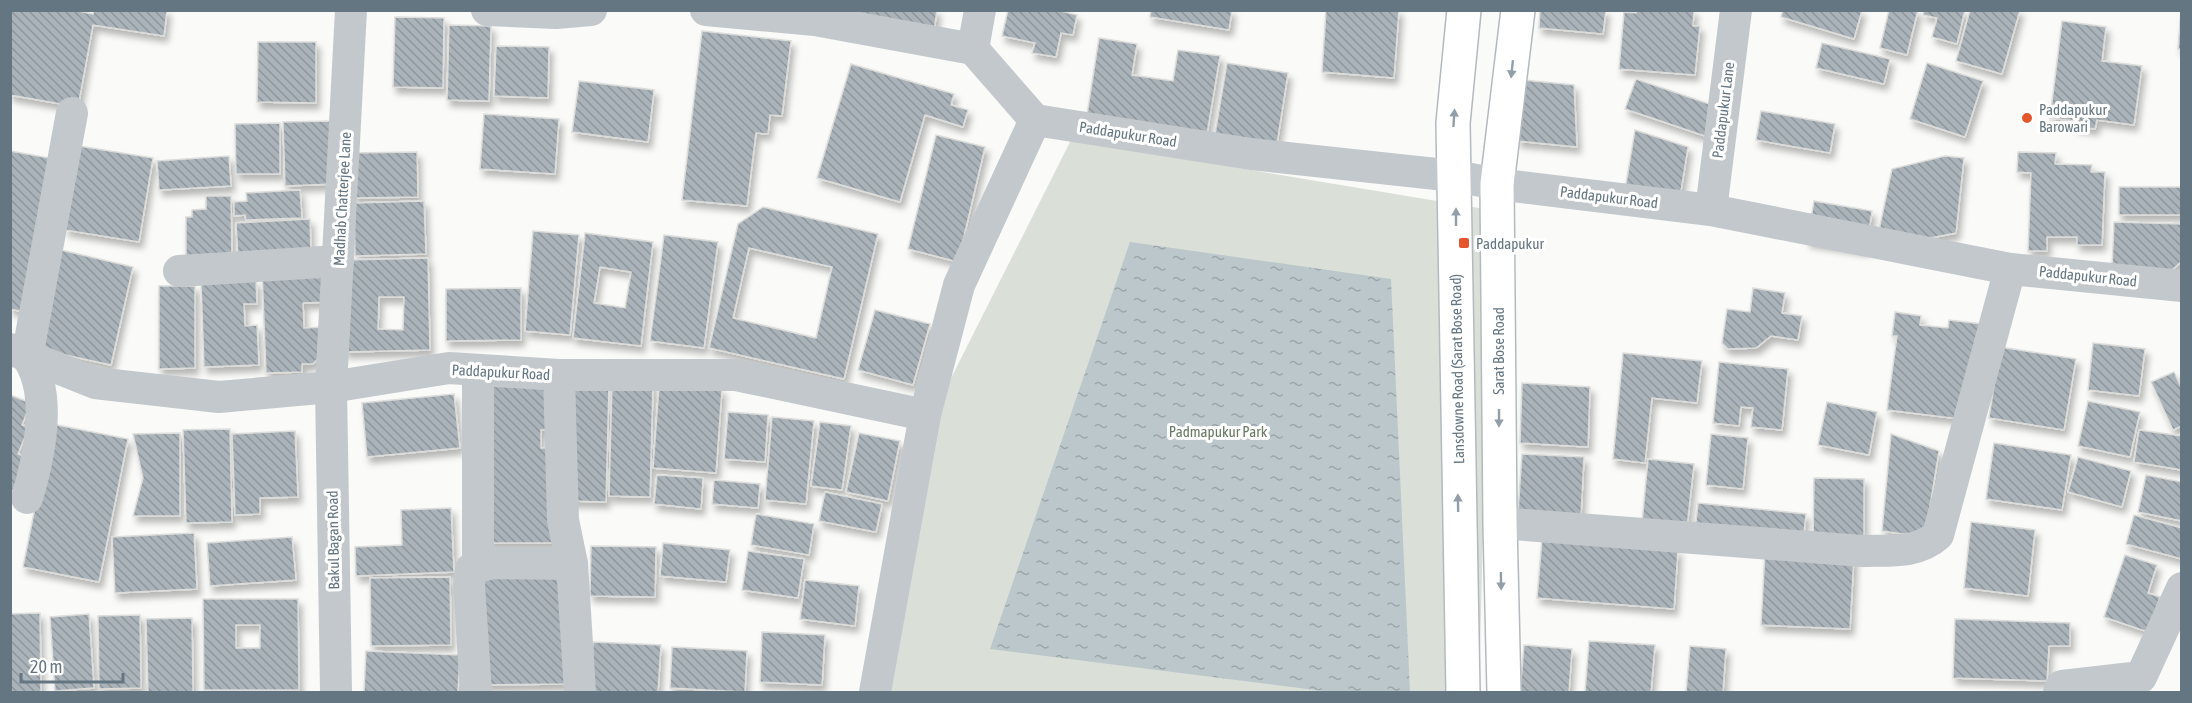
<svg xmlns="http://www.w3.org/2000/svg" width="2192" height="703" viewBox="0 0 2192 703" font-family="'Asap Condensed',sans-serif">
  <defs>
    <pattern id="water-ripples" width="26" height="14" patternUnits="userSpaceOnUse" patternTransform="scale(1.5)"><rect width="26" height="14" fill="#bbc7cb"/><path d="M2 4q2-2 4 0t4 0M15 11q2-2 4 0t4 0" fill="none" stroke="#9ca6aa"/></pattern>
    <pattern id="building-back-hatch" width="6" height="6" patternUnits="userSpaceOnUse" patternTransform="scale(1.5)"><rect width="6" height="6" fill="#aab3b9"/><path d="M-1 5l2 2M0 0l6 6M5-1l2 2" fill="none" stroke="#8e969c"/></pattern>
    <filter id="shadow"><feDropShadow dx="3.5" dy="6" stdDeviation="3" flood-color="#0004"/></filter>
  </defs>
  <rect width="100%" height="100%" fill="#fafaf8"/>
  <path fill="#dadfd7" d="M1071 140 1491 210 1479 692H879L938 404Z"/>
  <path fill="url(#water-ripples)" d="M1130 242 1391 279 1410 692H1331L990 649Z"/>
  <g fill="url(#building-back-hatch)" stroke="#dcdcda" stroke-width="1.5" fill-rule="evenodd" filter="url(#shadow)">
    <path d="M10 10H74L93 14 94 10H167L164 36 93 25 78 107 10 95Z"/>
    <path d="M833 10H937L934 31Z"/>
    <path d="M1008 10H1057L1077 15 1073 35 1061 33 1056 57 1032 53 1035 43 1002 36Z"/>
    <path d="M1151 10H1232L1229 30 1150 17Z"/>
    <path d="M1326 10H1399L1394 78 1322 72Z"/>
    <path d="M1540 10H1606L1603 34 1539 28Z"/>
    <path d="M1637 10H1694L1693 26H1700L1695 75 1619 69 1624 12 1636 13Z"/>
    <path d="M1783 10H1862L1854 39 1781 17Z"/>
    <path d="M1889 10H1918L1907 55 1880 48Z"/>
    <path d="M1924 10H1965L1957 44 1932 37 1937 18 1923 15Z"/>
    <path d="M1970 10H2020L2002 74 1956 61Z"/>
    <path d="M2181 10H2182V49H2178Z"/>
    <path d="M395 17 444 18 443 88 393 87Z"/>
    <path d="M2062 21 2106 27 2102 61 2142 66 2134 125 2097 120 2095 129 2074 126 2075 121 2050 118Z"/>
    <path d="M449 25 491 26 489 101 447 100Z"/>
    <path d="M702 31 791 41 782 116 770 115 768 134 756 133 747 206 682 200Z"/>
    <path d="M1099 38 1137 44 1132 75 1173 81 1178 50 1220 56 1207 134 1087 115Z"/>
    <path d="M258 42H316V103L257 102Z"/>
    <path d="M1822 43 1890 59 1884 84 1816 68Z"/>
    <path d="M496 46 549 47 548 98 494 96Z"/>
    <path d="M1227 63 1288 73 1276 150 1214 140Z"/>
    <path d="M1927 63 1983 81 1965 137 1910 119Z"/>
    <path d="M851 64 954 94 951 105 968 110 963 127 925 115 900 202 817 178Z"/>
    <path d="M1636 79 1718 107 1708 137 1625 109Z"/>
    <path d="M1523 80 1574 85 1577 147 1517 141Z"/>
    <path d="M579 81 654 90 648 142 572 132Z"/>
    <path d="M1761 111 1835 124 1830 153 1756 140Z"/>
    <path d="M484 114 559 119 555 174 480 169Z"/>
    <path d="M332 121 333 184 285 186 283 122Z"/>
    <path d="M280 123V174H236L235 124Z"/>
    <path d="M1635 130 1688 147 1681 191 1625 190Z"/>
    <path d="M936 135 985 147 958 262 908 249Z"/>
    <path d="M79 146 153 158 139 242 65 230Z"/>
    <path d="M10 151 55 159 24 312 10 309Z"/>
    <path d="M417 152 418 197 353 198 352 153Z"/>
    <path d="M2018 152 2056 153 2055 164 2092 165 2091 172H2105L2102 245H2077V237H2047V251H2028L2031 173 2017 172Z"/>
    <path d="M229 156 231 186 159 190 157 161Z"/>
    <path d="M1945 156 1964 158 1956 233 1920 240 1879 230 1892 169Z"/>
    <rect x="2119" y="187" width="63" height="28"/>
    <path d="M300 190 302 218 246 220 245 215 234 216V202L247 201 246 193Z"/>
    <path d="M206 196H231L232 260 186 261V217H192V210L206 209Z"/>
    <path d="M424 201 426 254 355 256 354 203Z"/>
    <path d="M1814 201 1872 211 1866 250 1807 241Z"/>
    <path d="M763 207 878 234 844 379 709 348 738 224ZM749 248 832 267 816 338 733 318Z"/>
    <path d="M310 219 311 253 238 257 236 223Z"/>
    <path d="M2114 222 2182 224V261L2172 270 2112 268Z"/>
    <path d="M533 231 579 235 570 335 525 331Z"/>
    <path d="M585 233 653 242 641 346 573 338ZM600 267 631 272 625 308 594 303Z"/>
    <path d="M664 235 718 242 704 348 650 341Z"/>
    <path d="M61 250 133 267 111 365 38 349Z"/>
    <path d="M428 258 430 350 344 352 348 260ZM379 297H404L403 330 378 329Z"/>
    <path d="M331 268 333 302 303 303 304 328 324 327 325 351 313 364H302V372L266 373 262 270Z"/>
    <path d="M256 281 257 304H244L245 326 257 325 259 365 204 367 201 283Z"/>
    <path d="M159 286H195V368L159 369Z"/>
    <path d="M521 288V340L446 341V289Z"/>
    <path d="M1753 288 1785 293 1782 313 1802 316 1798 340 1771 336 1756 348 1728 349 1722 343 1727 309 1750 312Z"/>
    <path d="M875 310 930 324 913 385 858 370Z"/>
    <path d="M1895 312 1921 316 1920 325 1948 328 1949 320 1982 324 1960 419 1887 410 1897 336H1892Z"/>
    <path d="M2093 343 2145 349 2139 396 2088 390Z"/>
    <path d="M2000 347 2076 359 2064 430 1989 418Z"/>
    <path d="M1623 353 1702 361 1697 403 1652 398 1645 463 1613 459Z"/>
    <path d="M1719 362 1788 369 1782 430 1751 427 1753 408 1741 407 1739 426 1713 423Z"/>
    <path d="M2174 372 2182 389V426L2173 430 2151 382Z"/>
    <path d="M612 382 653 383 650 497 609 496Z"/>
    <path d="M1522 383 1590 387 1588 447 1520 443Z"/>
    <path d="M573 384 609 385 606 502 570 501Z"/>
    <path d="M659 385 722 389 716 473 653 468Z"/>
    <path d="M487 386H546V430H541V448H556L557 543H487Z"/>
    <path d="M454 394 460 448 367 457 362 403Z"/>
    <path d="M10 395 31 403 22 425 29 427 18 454 27 457 10 497Z"/>
    <path d="M2088 401 2140 412 2130 457 2078 446Z"/>
    <path d="M1827 402 1877 412 1869 455 1818 445Z"/>
    <path d="M728 412 768 415 765 462 724 459Z"/>
    <path d="M772 417 814 421 806 504 765 500Z"/>
    <path d="M820 422 851 426 842 490 811 486Z"/>
    <path d="M52 424 128 439 99 582 23 567Z"/>
    <path d="M230 429 232 522 186 523 183 430Z"/>
    <path d="M2139 430 2182 436V470L2134 462Z"/>
    <path d="M295 431 298 497 260 498V514L235 515 232 434Z"/>
    <path d="M180 433V516H133L143 478 133 434Z"/>
    <path d="M859 433 900 441 888 501 846 492Z"/>
    <path d="M1711 434 1748 438 1743 489 1706 485Z"/>
    <path d="M1891 434 1939 451 1925 537 1882 531Z"/>
    <path d="M1994 443 2071 455 2062 510 1986 499Z"/>
    <path d="M1522 454 1584 457 1581 516 1518 512Z"/>
    <path d="M2078 457 2131 471 2122 507 2068 492Z"/>
    <path d="M1648 459 1694 464 1687 528 1642 523Z"/>
    <path d="M657 475 703 478 701 509 654 504Z"/>
    <path d="M2146 475 2182 482V521L2138 512Z"/>
    <path d="M1814 478 1864 479V545L1813 544Z"/>
    <path d="M714 480 760 484 758 508 712 504Z"/>
    <path d="M825 492 882 504 876 532 819 521Z"/>
    <path d="M1698 503 1806 514 1803 542 1695 531Z"/>
    <path d="M451 508 454 572 356 576 355 547 402 545 401 510Z"/>
    <path d="M756 514 814 524 809 555 751 545Z"/>
    <path d="M2134 515 2182 528V559L2126 544Z"/>
    <path d="M1971 522 2035 530 2028 596 1964 588Z"/>
    <path d="M194 533 197 589 115 593 112 537Z"/>
    <path d="M292 537 296 580 210 586 207 543Z"/>
    <path d="M1542 539 1678 550 1674 609 1537 598Z"/>
    <path d="M663 543 730 550 726 582 660 576Z"/>
    <path d="M591 546 656 547 655 597 590 596Z"/>
    <path d="M748 551 804 559 798 598 742 590Z"/>
    <path d="M1765 551 1854 555 1850 629 1761 625Z"/>
    <path d="M2125 555 2157 565 2148 593 2160 597 2148 632 2104 617Z"/>
    <path d="M565 571 566 684 483 685 482 572Z"/>
    <path d="M450 577 451 645 371 646 370 578Z"/>
    <path d="M805 580 859 586 855 626 800 619Z"/>
    <path d="M203 599H298L299 690H204ZM236 625H260V648H236Z"/>
    <path d="M40 613 41 692H10V614Z"/>
    <path d="M89 614 94 688 55 691 50 617Z"/>
    <path d="M140 615 141 688 99 689 98 616Z"/>
    <path d="M192 618 193 692H148L146 619Z"/>
    <path d="M1955 619 2070 623V646H2049L2047 681 1953 678Z"/>
    <path d="M762 632 825 635 822 685 760 682Z"/>
    <path d="M1589 641 1655 645 1651 692H1585Z"/>
    <path d="M593 642 661 645 658 692H591Z"/>
    <path d="M1524 645 1572 649 1569 692H1520Z"/>
    <path d="M1690 646 1726 649 1723 692H1686Z"/>
    <path d="M672 647 747 651 745 692 670 688Z"/>
    <path d="M366 651 460 655 458 692H364Z"/>
  </g>
  <g fill="none" stroke-linecap="round" stroke-linejoin="round">
    <defs>
      <g id="secondary">
        <path d="M1463 692 1453 123 1464 10"/>
        <path d="M1504 692 1500 523 1497 184 1518 10"/>
      </g>
    </defs>
    <use href="#secondary" stroke="#b3babf" stroke-width="36"/>
    <g stroke="#c3c8cc" stroke-width="32">
      <path d="M487 10 556 13 591 10"/>
      <path d="M706 10 815 20 973 49"/>
      <path d="M980 10 973 49 1035 120"/>
      <path d="M1711 210 1736 10"/>
      <path d="M179 271 338 261"/>
      <path d="M10 349 95 383 219 397 331 387 449 368 559 375H736L925 415"/>
      <path d="M559 375 563 520 572 564 580 692"/>
      <path d="M27 498C39 458 53 393 27 357L72 113"/>
      <path d="M1500 523 1862 551C1890 550 1917 554 1938 535L2010 269"/>
      <path d="M478 567V370"/>
      <path d="M336 692 331 387 351 10"/>
      <path d="M476 692 469 585 471 569 492 563 572 564"/>
      <path d="M875 692 925 415 959 285 1035 120 1251 154 1455 176 1497 184 1711 210 2010 269 2182 286"/>
      <path d="M2059 692 2062 686 2141 677 2182 588"/>
    </g>
    <use href="#secondary" stroke="#fff" stroke-width="33"/>
  </g>
  <defs><path id="oneway-solid" d="M-6-.8H1V-3.2L6.5 0L1 3.2V.8H-6Z" transform="scale(1.5)"/></defs>
  <g fill="#939fa8">
    <use href="#oneway-solid" transform="translate(1512 69) rotate(96)"/>
    <use href="#oneway-solid" transform="translate(1454 118) rotate(-86)"/>
    <use href="#oneway-solid" transform="translate(1456 217) rotate(-90)"/>
    <use href="#oneway-solid" transform="translate(1499 418) rotate(90)"/>
    <use href="#oneway-solid" transform="translate(1458 503) rotate(-91)"/>
    <use href="#oneway-solid" transform="translate(1501 581) rotate(89)"/>
  </g>
  <g fill="#e4572e" stroke="#fff" stroke-width="2">
    <circle cx="2027" cy="118" r="6"/>
    <rect x="1458" y="237" width="12" height="12" rx="3"/>
  </g>
  <g text-anchor="middle" dominant-baseline="central" stroke-width="6" stroke-linejoin="round" paint-order="stroke">
    <g font-size="15" fill="#657683" stroke="#fff" text-anchor="start">
      <text x="2039" y="109">Paddapukur<tspan x="2039" dy="17">Barowari</tspan></text>
      <text x="1476" y="243">Paddapukur</text>
    </g>
    <g font-size="15" fill="#657683" stroke="#fff">
      <text transform="translate(1723 110) rotate(-83)">Paddapukur Lane</text>
      <text transform="translate(1128 134) rotate(9)">Paddapukur Road</text>
      <text transform="translate(1609 197) rotate(7)">Paddapukur Road</text>
      <text transform="translate(342 199) rotate(-87)">Madhab Chatterjee Lane</text>
      <text transform="translate(2088 276) rotate(6)">Paddapukur Road</text>
      <text transform="translate(1498 351) rotate(-90)">Sarat Bose Road</text>
      <text transform="translate(1457 369) rotate(-91)">Lansdowne Road (Sarat Bose Road)</text>
      <text transform="translate(501 372) rotate(3)">Paddapukur Road</text>
      <text transform="translate(333 540) rotate(-91)">Bakul Bagan Road</text>
    </g>
    <g font-size="15" fill="#687a64" stroke="#fff">
      <text x="1218" y="431">Padmapukur Park</text>
    </g>
  </g>
  <rect width="2192" height="703" fill="none" stroke="#657683" stroke-width="24"/>
  <path d="M21 673v9h102v-9" fill="none" stroke="#657683" stroke-width="3"/>
  <text x="30" y="673" font-size="18" fill="#657683" stroke="#ffffff" stroke-width="4.5" paint-order="stroke">20 m</text>
</svg>
